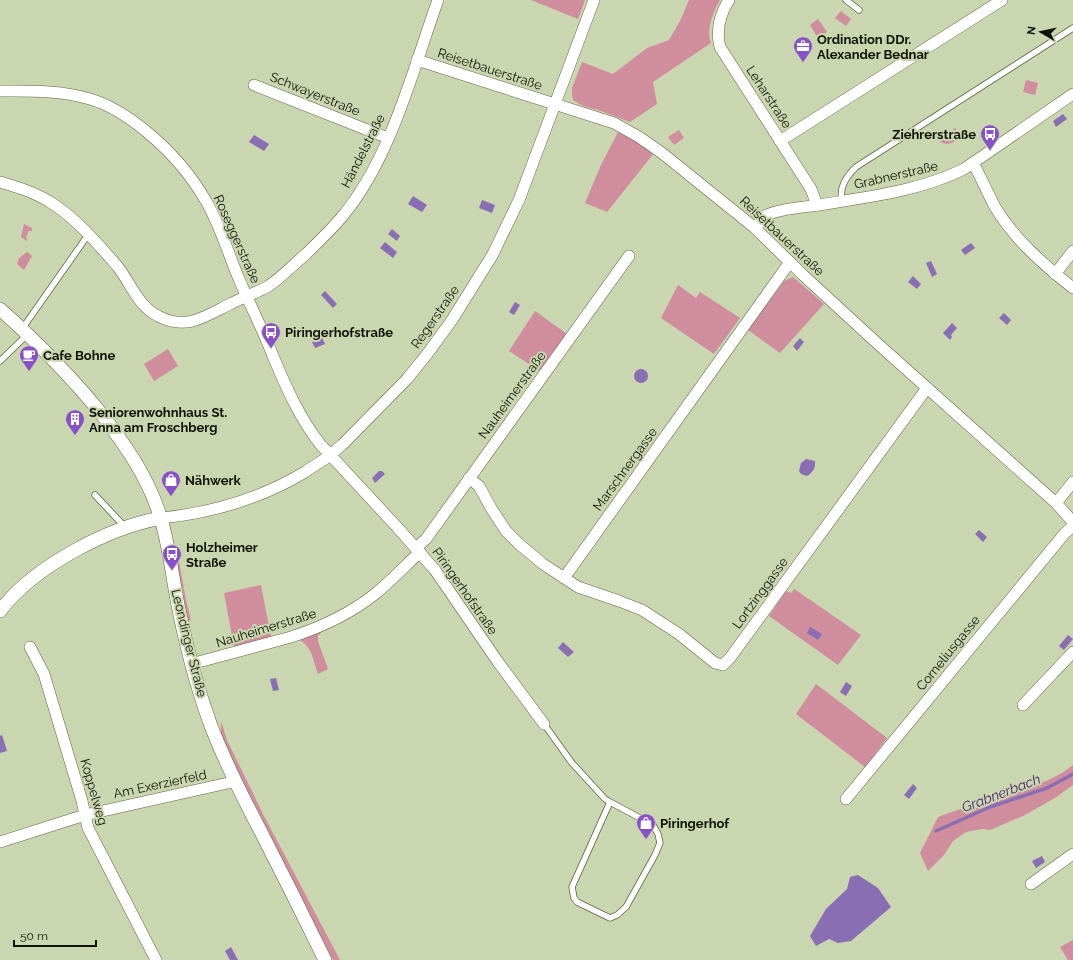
<svg xmlns="http://www.w3.org/2000/svg" width="1073" height="960" viewBox="0 0 1073 960" font-family="Raleway,sans-serif">
  <rect width="100%" height="100%" fill="#cad6af"/>
  <g fill="#cf8d9e">
    <path d="M531 0H585L578 19Z"/>
    <path d="M689 0H720C713 13 706 29 711 43L653 82 657 104 630 122 601 111 583 106 573 100 572 95V88L582 62 613 74 647 48 669 40 680 21Z"/>
    <path d="M841 11 851 19 846 26 835 18Z"/>
    <path d="M818 19 827 32 818 38 810 25Z"/>
    <path d="M1026 80 1038 83 1035 95 1023 92Z"/>
    <path d="M955 128 956 129C960 141 951 147 940 142L945 136Z"/>
    <path d="M679 130 684 138 674 145 668 137Z"/>
    <path d="M618 132 628 136 654 153 607 212 585 203 601 165Z"/>
    <path d="M24 224 32 228V231H29L26 237 27 239V241L21 237Z"/>
    <path d="M27 252 32 256 24 270 17 264 19 258Z"/>
    <path d="M793 277 824 304 780 353 748 330 784 281Z"/>
    <path d="M678 285 696 298 700 292 740 318 714 354 661 318Z"/>
    <path d="M535 311 567 334 540 371 509 351Z"/>
    <path d="M168 349 178 366 154 381 144 364Z"/>
    <path d="M175 556H178L186 600 191 620 188 621Z"/>
    <path d="M261 585 271 637 234 647 224 593Z"/>
    <path d="M790 586 861 635 838 665 769 616 786 591 791 593 794 589Z"/>
    <path d="M323 630 318 636V641L328 669 318 674C313 661 312 644 297 639Z"/>
    <path d="M816 684 887 738 865 767 796 714Z"/>
    <path d="M221 721 227 740 264 816 340 960H333L257 813 221 736Z"/>
    <path d="M1073 765V785L1055 798 1023 816 990 830 982 829 966 832 953 841 944 855 928 871 920 853 938 817C956 810 975 804 994 798 1022 789 1049 784 1073 765Z"/>
    <path d="M1073 940V960H1068L1060 947Z"/>
  </g>
  <g fill="#8a6eb3">
    <path d="M1063 114 1067 119 1056 127 1053 121Z"/>
    <path d="M254 135 269 144 264 151 249 142Z"/>
    <path d="M413 196 427 205 422 212 408 204Z"/>
    <path d="M482 200 495 205 492 213 479 208Z"/>
    <path d="M392 229 400 236 397 241 388 234Z"/>
    <path d="M385 242 397 252 393 258 380 248Z"/>
    <path d="M971 243 975 248 965 255 961 250Z"/>
    <path d="M931 261 937 274 932 277 926 263Z"/>
    <path d="M913 276 921 284 917 289 908 282Z"/>
    <path d="M325 291 337 304 333 308 321 295Z"/>
    <path d="M515 302 520 305 514 315 509 312Z"/>
    <path d="M1004 313 1011 320 1007 325 999 318Z"/>
    <path d="M952 323 957 328 951 335 952 337 950 340 943 333Z"/>
    <path d="M322 337 325 344 315 348 312 342Z"/>
    <path d="M800 338 804 342 797 351 793 346Z"/>
    <circle cx="641" cy="376" r="7"/>
    <path d="M806 459 815 461C816 468 812 473 807 476L801 474 799 471 801 463Z"/>
    <path d="M379 471H382L385 474 375 483 372 478Z"/>
    <path d="M979 530 987 537 983 542 975 534Z"/>
    <path d="M810 627 822 634 818 640 807 633Z"/>
    <path d="M1068 635 1073 639 1064 650 1059 646Z"/>
    <path d="M563 642 574 652 568 657 558 648Z"/>
    <path d="M276 678 279 690 273 691 270 679Z"/>
    <path d="M846 682 852 686 846 696 840 692Z"/>
    <path d="M2 735 7 751 0 753V736Z"/>
    <path d="M913 784 917 788 909 799 904 795Z"/>
    <path d="M1042 856 1045 862 1036 868 1032 861Z"/>
    <path d="M858 875 878 888 891 907 851 941 838 943 829 939 816 946 810 936 826 909 847 889 850 877Z"/>
    <path d="M231 947 238 960H230L225 951Z"/>
  </g>
  <g fill="none" stroke-linecap="round" stroke-linejoin="round">
    <path stroke="#8a6eb3" stroke-width="3.5" d="M936 831 990 807 1047 788 1073 774"/>
    <defs>
      <g id="service">
        <path d="M846 0 859 10"/>
        <path d="M842 201C839 187 846 177 856 167L1073 28"/>
        <path d="M22 329 88 235"/>
        <path d="M0 361 28 334"/>
        <path d="M95 495 125 527"/>
        <path d="M544 724 572 763 605 799 610 802 653 825 658 834 660 843 655 855 626 907 617 915 610 918 577 902 574 898 572 887 610 802"/>
      </g>
      <g id="minor">
        <path d="M729 0C720 14 716 31 720 47L811 189 817 205"/>
        <path d="M417 60 614 123 639 137 662 153 755 228 803 275 878 344 1056 503 1073 522"/>
        <path d="M254 85 388 138"/>
        <path d="M0 91C30 91 61 90 90 99 111 105 130 118 147 132 170 151 191 175 206 201 220 225 228 253 239 279 250 305 263 330 273 356 286 387 299 417 320 444L397 527 435 570 498 662 544 724"/>
        <path d="M780 141 1002 0"/>
        <path d="M973 163C981 177 987 192 995 207 1014 239 1044 265 1073 288"/>
        <path d="M0 182C17 187 34 192 50 202 75 217 99 245 118 267 131 284 138 306 158 316 186 331 206 316 230 304 242 298 255 293 267 287 281 278 293 265 306 254 318 242 330 231 341 218 391 159 412 72 438 0"/>
        <path d="M755 228C759 224 762 219 765 216 776 209 806 207 819 205 868 197 920 191 964 169L1073 94"/>
        <path d="M1055 274 1073 251"/>
        <path d="M469 478 479 486 491 508 506 531 519 544 543 564 578 587 619 601 642 610 679 634 715 663 723 665 730 658 927 388"/>
        <path d="M1056 503 1073 482"/>
        <path d="M161 518C212 513 260 499 305 472 313 466 323 461 330 455 334 452 338 448 342 445L407 379 428 353 452 320 493 254 519 200 594 0"/>
        <path d="M416 548 426 539 629 256"/>
        <path d="M564 578 790 262"/>
        <path d="M30 647 44 674 82 801 88 828 156 960"/>
        <path d="M191 664 291 637C322 627 350 614 375 594 391 581 405 566 420 552"/>
        <path d="M1023 705 1073 652"/>
        <path d="M846 799 1065 533 1073 526"/>
        <path d="M0 842 85 815 228 783 234 780"/>
        <path d="M1031 884 1073 854"/>
      </g>
      <g id="tertiary">
        <path d="M0 309C37 342 72 377 103 416 128 449 149 479 161 519 169 546 172 573 177 600 185 642 196 685 211 726 225 762 242 796 260 830 282 873 304 917 325 960"/>
        <path d="M0 611C33 567 107 528 161 518"/>
      </g>
    </defs>
    <use href="#service" stroke="#5c6644" stroke-width="7"/>
    <use href="#minor" stroke="#5c6644" stroke-width="12"/>
    <use href="#tertiary" stroke="#5c6644" stroke-width="14"/>
    <use href="#service" stroke="#fff" stroke-width="5.5"/>
    <use href="#minor" stroke="#fff" stroke-width="11"/>
    <use href="#tertiary" stroke="#fff" stroke-width="13"/>
  </g>
  <defs>
    <symbol id="office-pin" viewBox="-11 -11 22 30"><path d="M0 17L-7.5 6A9.5 9.5 0 1 1 7.5 6Z" fill="#8951c9" stroke="#cad6af"/><path d="M-6-3h4V-5.5h4V-3h4V5H-6ZM-1-4.5V-3h2v-1.5ZM-6 0V1H6V0Z" fill="#fff"/></symbol>
    <symbol id="bus-pin" viewBox="-11 -11 22 30"><path d="M0 17L-7.5 6A9.5 9.5 0 1 1 7.5 6Z" fill="#8951c9" stroke="#cad6af"/><path d="M-5-6H5V4H4V6H2V4H-2V6H-4V4H-5ZM-3.5-4V0h7V-4ZM-3.5 1.2v1.5H-2V1.2ZM2 1.2v1.5H3.5V1.2Z" fill="#fff"/></symbol>
    <symbol id="cafe-pin" viewBox="-11 -11 22 30"><path d="M0 17L-7.5 6A9.5 9.5 0 1 1 7.5 6Z" fill="#8951c9" stroke="#cad6af"/><path d="M-5.5-4.5H6V0H3Q3 3.5 0 3.5H-2.5Q-5.5 3.5-5.5 0ZM3-3.2v2h1.7v-2ZM-6 4.5H4V6H-6Z" fill="#fff"/></symbol>
    <symbol id="building-pin" viewBox="-11 -11 22 30"><path d="M0 17L-7.5 6A9.5 9.5 0 1 1 7.5 6Z" fill="#8951c9" stroke="#cad6af"/><path d="M-4-6H4V6H1V3H-1V6H-4ZM-2.5-4.3h1.7v1.8h-1.7ZM.8-4.3h1.7v1.8H.8ZM-2.5-1h1.7V.8h-1.7ZM.8-1h1.7V.8H.8Z" fill="#fff"/></symbol>
    <symbol id="shop-pin" viewBox="-11 -11 22 30"><path d="M0 17L-7.5 6A9.5 9.5 0 1 1 7.5 6Z" fill="#8951c9" stroke="#cad6af"/><path d="M-5-2.5h2.3a2.7 3.5 0 0 1 5.4 0H5L5.5 6h-11ZM-1.5-2.5h3a1.5 2.3 0 0 0-3 0Z" fill="#fff"/></symbol>
  </defs>
  <g fill-rule="evenodd">
    <use href="#office-pin" x="792" y="35" width="22" height="30"/>
    <use href="#bus-pin" x="979" y="123" width="22" height="30"/>
    <use href="#bus-pin" x="260" y="321" width="22" height="30"/>
    <use href="#cafe-pin" x="18" y="344" width="22" height="30"/>
    <use href="#building-pin" x="64" y="408" width="22" height="30"/>
    <use href="#shop-pin" x="160" y="469" width="22" height="30"/>
    <use href="#bus-pin" x="161" y="543" width="22" height="30"/>
    <use href="#shop-pin" x="635" y="812" width="22" height="30"/>
  </g>
  <g text-anchor="middle" dominant-baseline="central" stroke-width="4" stroke-linejoin="round" paint-order="stroke">
    <g font-size="13" font-weight="bold" fill="#0f1306" stroke="#cad6af" text-anchor="start">
      <text x="817" y="39">Ordination DDr.<tspan x="817" dy="15">Alexander Bednar</tspan></text>
      <text x="976" y="134" text-anchor="end">Ziehrerstraße</text>
      <text x="285" y="332">Piringerhofstraße</text>
      <text x="43" y="355">Cafe Bohne</text>
      <text x="89" y="412">Seniorenwohnhaus St.<tspan x="89" dy="15">Anna am Froschberg</tspan></text>
      <text x="185" y="480">Nähwerk</text>
      <text x="186" y="547">Holzheimer<tspan x="186" dy="15">Straße</tspan></text>
      <text x="660" y="823">Piringerhof</text>
    </g>
    <g font-size="13" fill="#0f1306" stroke="#cad6af">
      <text transform="translate(490 69) rotate(18)">Reisetbauerstraße</text>
      <text transform="translate(315 94) rotate(22)">Schwayerstraße</text>
      <text transform="translate(769 97) rotate(57)">Leharstraße</text>
      <text transform="translate(363 151) rotate(-63)">Händelstraße</text>
      <text transform="translate(896 175) rotate(-13)">Grabnerstraße</text>
      <text transform="translate(782 236) rotate(43)">Reisetbauerstraße</text>
      <text transform="translate(237 239) rotate(66)">Roseggerstraße</text>
      <text transform="translate(435 317) rotate(-55)">Regerstraße</text>
      <text transform="translate(512 395) rotate(-54)">Nauheimerstraße</text>
      <text transform="translate(625 469) rotate(-54)">Marschnergasse</text>
      <text transform="translate(465 591) rotate(55)">Piringerhofstraße</text>
      <text transform="translate(760 593) rotate(-54)">Lortzinggasse</text>
      <text transform="translate(266 628) rotate(-17)">Nauheimerstraße</text>
      <text transform="translate(189 643) rotate(76)">Leondinger Straße</text>
      <text transform="translate(948 653) rotate(-51)">Corneliusgasse</text>
      <text transform="translate(160 784) rotate(-12)">Am Exerzierfeld</text>
      <text transform="translate(94 792) rotate(74)">Koppelweg</text>
    </g>
    <g font-size="14" font-style="italic" fill="#451b6e" stroke="#cad6af">
      <text transform="translate(1001 793) rotate(-21)">Grabnerbach</text>
    </g>
  </g>
  <g transform="translate(1041 32) rotate(279)" stroke="#cad6af" stroke-width="3" paint-order="stroke">
  <path d="M0-3L7 15L0 10L-7 15Z" fill="#0f1306"/>
  <text y="-6" font-size="11" font-weight="bold" text-anchor="middle" fill="#0f1306">N</text>
  </g>
  <path d="M14 940v6h82v-6" fill="none" stroke="#0f1306" stroke-width="2"/>
  <text x="20" y="940" font-size="12" fill="#0f1306" stroke="#cad6af" stroke-width="3" paint-order="stroke">50 m</text>
</svg>
